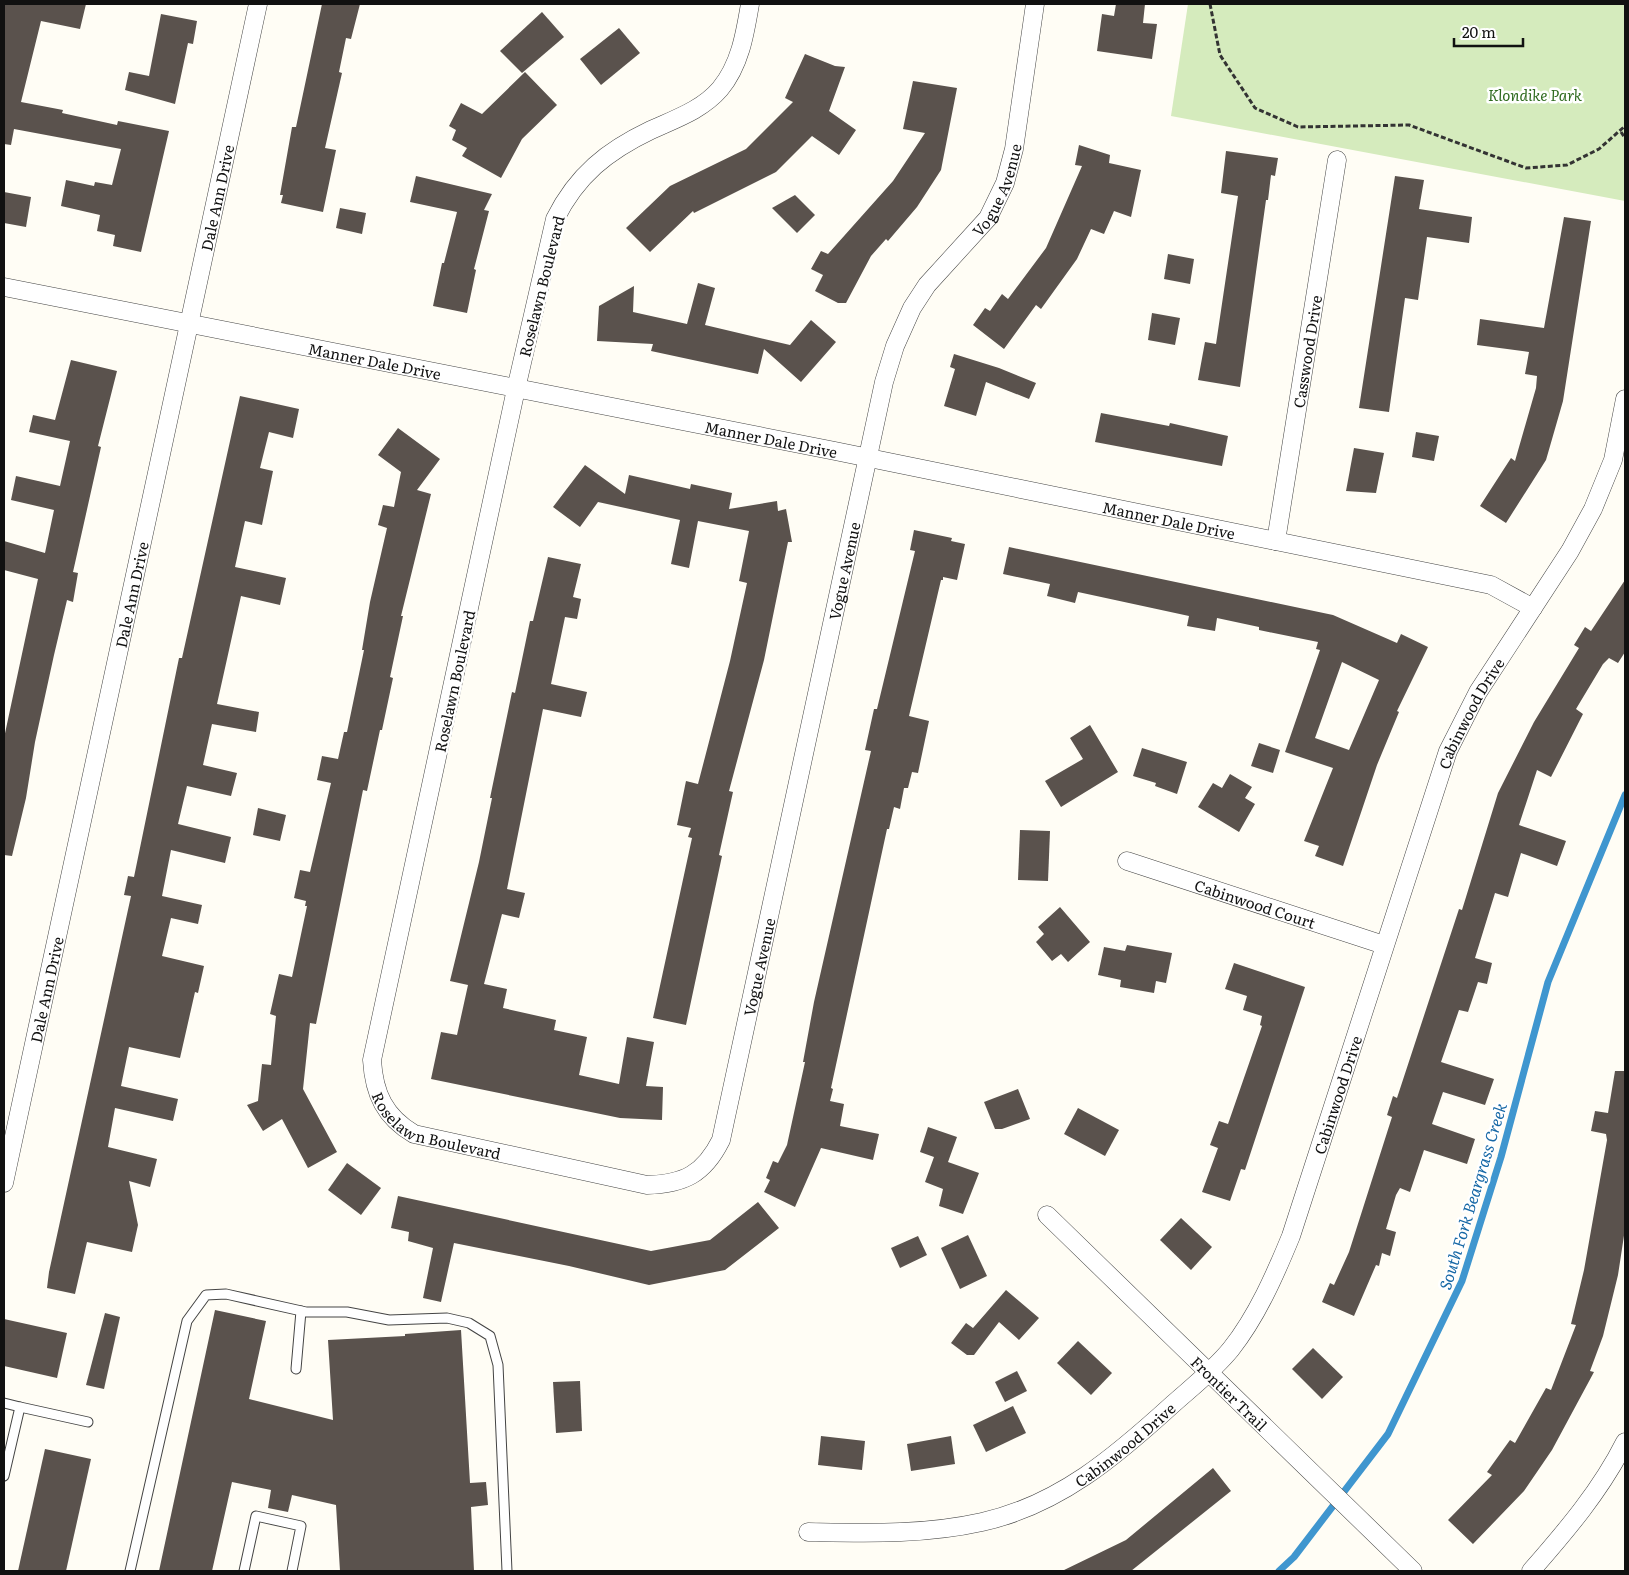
<svg xmlns="http://www.w3.org/2000/svg" width="1629" height="1575" viewBox="0 0 1629 1575" font-family="Literata,serif">
  <rect width="100%" height="100%" fill="#fffdf5"/>
  <path fill="#d5ebbd" d="M1188 4H1625V201L1171 116Z"/>
  <g fill="none" stroke-linecap="round" stroke-linejoin="round">
    <path stroke="#3f96cf" stroke-width="7" d="M1279 1571 1294 1557 1388 1434 1462 1281 1501 1157 1548 982 1625 795"/>
  </g>
  <g fill="#5a524d" fill-rule="evenodd">
    <path d="M4 4H86L80 29 41 21 21 102 63 110 62 113 117 125 118 121 169 131 141 252 113 246 115 235 97 231 100 215 61 206 66 180 94 186 95 182 112 185 121 149 14 129 11 145 4 144Z"/>
    <path d="M322 4H360L351 39 346 38 339 72 342 73 325 148 336 150 323 212 281 203 283 195H280L292 127H296Z"/>
    <path d="M1116 4H1145L1143 23 1157 24 1152 59 1097 51 1102 14 1114 16Z"/>
    <path d="M542 12 564 37 522 73 500 51Z"/>
    <path d="M161 14 197 21 193 44 188 43 175 104 125 90 129 72 149 76Z"/>
    <path d="M619 28 640 53 601 85 580 59Z"/>
    <path d="M805 54 835 66 845 67 829 111 856 130 839 155 812 136 776 172 694 213 693 211 650 252 626 228 670 186 746 149 793 102 785 98Z"/>
    <path d="M525 72 557 105 522 139 501 178 462 156 467 148 452 140 456 130 449 126 461 103 482 114Z"/>
    <path d="M913 81 957 88 941 170 917 207 888 241 886 239 871 256 846 303H838L815 291 823 275 811 269 821 251 828 254 893 181 925 133 903 129Z"/>
    <path d="M1079 145 1110 155 1109 163 1141 170 1131 217 1114 211 1104 234 1091 229 1077 259 1041 309 1036 305 1004 349 973 325 985 308 990 311 1002 294 1008 299 1046 248 1082 166 1075 165Z"/>
    <path d="M1226 151 1278 158 1275 176 1271 175 1268 200H1266L1240 387 1198 380 1205 342 1216 344 1238 196 1221 193Z"/>
    <path d="M416 176 492 194 484 210 489 211 474 269 476 270 467 313 433 306 442 263H444L457 212 410 202Z"/>
    <path d="M1395 176 1424 180 1419 209 1472 217 1469 243 1427 237 1418 300 1405 298 1389 412 1359 408Z"/>
    <path d="M4 192 31 197 26 227 4 223Z"/>
    <path d="M795 195 815 215 797 233 772 208Z"/>
    <path d="M340 208 366 213 362 234 336 228Z"/>
    <path d="M1564 217 1591 221 1563 401 1546 460 1506 523 1480 506 1511 458 1515 461 1536 388 1537 376 1525 374 1529 352 1477 345 1480 319 1544 328Z"/>
    <path d="M1168 254 1194 259 1190 284 1164 279Z"/>
    <path d="M698 283 715 288 705 325 790 345 811 320 836 342 801 382 764 349 758 374 651 351 653 344 597 341 599 306 634 286 633 312 687 324Z"/>
    <path d="M1152 313 1180 318 1175 345 1148 340Z"/>
    <path d="M954 354 999 368 1036 383 1029 399 986 382 976 416 944 406 955 369 950 367Z"/>
    <path d="M71 360 117 371 98 446 101 447 73 572 78 573 73 602 67 600 54 655 35 742 26 798 12 856 4 855V738L38 579 4 570V541L45 553 54 510 11 500 16 476 60 486 70 441 29 432 33 415 55 420Z"/>
    <path d="M240 396 299 409 293 438 269 432 260 468 273 471 262 525 245 521 235 567 286 578 280 605 241 596 217 704 259 712 256 732 212 724 203 765 237 773 231 796 187 786 178 824 231 837 225 863 171 850 162 896 202 905 198 924 171 918 162 956 204 966 198 993 195 992 180 1058 129 1047 121 1086 178 1099 173 1121 115 1108 108 1147 157 1159 150 1187 129 1181 138 1225 132 1252 87 1242 75 1294 47 1288 49 1272 131 896 124 895 128 876 134 877 179 658H182Z"/>
    <path d="M1101 413 1169 426 1170 423 1228 436 1222 466 1095 442Z"/>
    <path d="M398 428 440 459 417 490 431 494 401 616H403L390 677 393 678 382 730H380L367 791 363 790 316 1024 310 1023 303 1089 337 1152 308 1168 282 1119 263 1131 247 1105 258 1101 262 1064 271 1065 276 1016 270 1014 279 974 292 977 307 906H305L306 901 294 898 300 870 310 872 331 783 317 780 322 756 338 759 344 732H347L364 650H362L370 602 387 528 378 525 383 505 394 507 401 472 378 455Z"/>
    <path d="M1416 432 1439 436 1434 461 1412 457Z"/>
    <path d="M1354 448 1384 453 1376 493 1346 491Z"/>
    <path d="M585 465 625 494 629 475 690 489 691 484 732 493 729 509 777 501 778 511 786 509 792 542H788L764 660 729 791 733 792 719 855 722 856 686 1025 653 1018 692 838 688 837 691 828 677 825 686 781 698 784 730 661 747 583 739 581 749 531 698 521 689 568 671 564 680 520 598 502 580 527 553 507Z"/>
    <path d="M914 530 952 538 951 541 965 544 957 580 943 577V580H941L909 716 929 721 918 773 912 772 908 788H904L900 809 894 807 889 829H887L831 1088 833 1089 830 1101 844 1104 840 1126 879 1134 873 1160 821 1148 795 1207 764 1192 770 1180 766 1178 773 1161 778 1163 787 1145 805 1062H803L814 1002 871 751 865 750 874 709H877L915 551 910 550Z"/>
    <path d="M1009 547 1333 615 1397 643 1401 634 1428 647 1397 711 1399 712 1377 765 1343 866 1315 856 1319 846 1304 841 1333 768 1285 752 1320 650 1316 649 1318 642 1259 630V627L1217 618 1215 631 1187 626 1189 616 1078 592 1075 603 1047 596 1050 584 1003 574ZM1342 662 1379 680 1349 750 1315 738Z"/>
    <path d="M548 557 581 564 573 597 581 599 577 619 565 617 551 684 587 692 581 717 543 709 507 889 525 893 519 918 502 914 484 984 507 989 503 1008 556 1020 554 1030 587 1037 579 1075 619 1084 627 1037 654 1042 646 1086 663 1087 662 1120 620 1118 431 1079 441 1032 457 1035 468 985 450 981 479 862 492 798H490L512 692 515 693 530 621H533Z"/>
    <path d="M1625 580V652L1618 663 1609 658 1603 664 1576 709 1583 714 1551 777 1537 770 1519 825 1566 841 1557 866 1521 853 1508 897 1495 893 1475 958 1492 963 1487 984 1478 982 1468 1012 1459 1010 1441 1062 1494 1079 1485 1105 1443 1092 1432 1124 1475 1139 1467 1164 1424 1150 1410 1192 1400 1188 1396 1195 1386 1229 1396 1232 1390 1256 1382 1253 1379 1266 1376 1265 1354 1316 1322 1302 1330 1283 1334 1285 1349 1252 1392 1117 1387 1115 1393 1096 1397 1098 1459 909 1462 910 1498 793 1534 722 1579 648 1574 645 1585 627 1591 631Z"/>
    <path d="M1090 725 1118 772 1061 807 1045 781 1083 759 1070 738Z"/>
    <path d="M1259 743 1280 750 1273 773 1251 766Z"/>
    <path d="M1142 748 1187 762 1177 794 1155 786 1156 783 1133 776Z"/>
    <path d="M1230 774 1252 787 1245 798 1255 804 1239 832 1198 807 1213 783 1222 788Z"/>
    <path d="M258 808 286 815 280 841 253 835Z"/>
    <path d="M1020 830 1050 831 1048 881 1018 880Z"/>
    <path d="M1060 907 1090 942 1068 962 1061 954 1052 961 1036 942 1044 934 1038 927Z"/>
    <path d="M1127 945 1172 953 1166 983 1156 981 1154 993 1120 987 1121 980 1098 975 1104 947 1125 951Z"/>
    <path d="M1234 963 1305 987 1245 1170 1241 1169 1230 1201 1202 1192 1218 1148 1210 1145 1219 1121 1228 1124 1262 1026 1260 1025 1262 1016 1243 1010 1247 996 1225 989Z"/>
    <path d="M1615 1071H1625V1229L1618 1275 1603 1336 1590 1371 1594 1372 1552 1450 1524 1491 1473 1544 1448 1520 1492 1475 1487 1472 1510 1440 1515 1443 1546 1388 1551 1390 1576 1325 1571 1324 1584 1270 1607 1140 1606 1134 1591 1131 1595 1111 1608 1113Z"/>
    <path d="M1018 1089 1030 1119 1002 1129H995L984 1102Z"/>
    <path d="M1078 1108 1119 1130 1105 1156 1064 1134Z"/>
    <path d="M928 1127 957 1137 948 1162 979 1173 963 1214 939 1206 943 1189 925 1182 934 1157 920 1152Z"/>
    <path d="M347 1163 381 1188 361 1215 328 1190Z"/>
    <path d="M398 1196 651 1251 710 1240 758 1202 779 1228 725 1270 649 1285 569 1266 454 1243 441 1302 423 1298 433 1248 408 1241 409 1232 391 1228Z"/>
    <path d="M1181 1218 1212 1247 1191 1270 1160 1240Z"/>
    <path d="M968 1235 987 1276 960 1289 941 1248Z"/>
    <path d="M918 1236 927 1255 900 1268 891 1248Z"/>
    <path d="M1006 1290 1039 1318 1019 1340 999 1322 974 1355H967L951 1343 966 1323 973 1328Z"/>
    <path d="M215 1310 266 1321 249 1399 333 1420 328 1340 405 1336V1334L461 1330 470 1483 486 1482 488 1505 471 1507 474 1571H340L336 1505 292 1495 288 1512 268 1508 271 1490 232 1482 212 1571H159Z"/>
    <path d="M105 1313 120 1317 104 1389 86 1385Z"/>
    <path d="M4 1319 67 1333 57 1378 4 1366Z"/>
    <path d="M1078 1341 1112 1373 1091 1395 1057 1363Z"/>
    <path d="M1313 1348 1343 1377 1322 1399 1292 1369Z"/>
    <path d="M1017 1371 1027 1391 1005 1402 995 1382Z"/>
    <path d="M580 1381 582 1431 556 1433 553 1382Z"/>
    <path d="M1013 1406 1026 1433 986 1452 973 1425Z"/>
    <path d="M821 1436 865 1441 862 1470 818 1465Z"/>
    <path d="M951 1436 955 1464 911 1471 907 1444Z"/>
    <path d="M45 1449 91 1459 66 1571H18Z"/>
    <path d="M1213 1468 1231 1491 1131 1571H1062L1126 1540Z"/>
  </g>
  <g fill="none" stroke-linecap="round" stroke-linejoin="round">
    <defs>
      <g id="service">
        <path d="M296 1369 301 1311"/>
        <path d="M4 1403 20 1407 4 1476"/>
        <path d="M20 1407 88 1422"/>
        <path d="M130 1571 187 1321 206 1295 226 1294 306 1312H347L389 1320 447 1318 469 1323 490 1336 498 1365 507 1571"/>
        <path d="M244 1571 256 1516 301 1526 292 1571"/>
      </g>
      <g id="minor">
        <path id="s1" d="M750 4C745 34 740 65 720 89 702 110 675 119 651 130 607 151 577 175 555 219L516 389 372 1060C374 1094 385 1117 414 1134L647 1185C684 1184 704 1174 721 1140L884 382 895 346 912 308 927 285 988 218 1005 183 1014 149 1035 4"/>
        <path id="s2" d="M4 287 835 451 1491 585 1533 608"/>
        <path id="s3" d="M1276 541 1337 160"/>
        <path id="s4" d="M1127 861 1384 945"/>
        <path id="s5" d="M4 1183 258 4"/>
        <path id="s6" d="M1047 1215 1413 1571"/>
        <path id="s7" d="M808 1532C867 1533 924 1535 982 1522 1059 1505 1116 1456 1173 1404 1192 1387 1214 1370 1231 1349 1257 1316 1275 1275 1291 1236L1448 751 1478 692 1570 551 1593 509 1613 460 1625 399"/>
        <path d="M1531 1571C1566 1531 1601 1490 1625 1442"/>
      </g>
    </defs>
    <use href="#service" stroke="#444" stroke-width="11"/>
    <use href="#minor" stroke="#444" stroke-width="19"/>
    <g stroke="#333" stroke-width="3" stroke-dasharray="5 2.5" stroke-linecap="butt">
      <path d="M1210 4 1220 55 1255 108 1298 127 1409 125 1526 168 1567 165 1599 149 1625 126"/>
      <path d="M1621 132 1625 138"/>
    </g>
    <use href="#service" stroke="#fff" stroke-width="9"/>
    <use href="#minor" stroke="#fff" stroke-width="18"/>
  </g>
  <g text-anchor="middle" dominant-baseline="central" stroke-width="5" stroke-linejoin="round" paint-order="stroke">
    <g font-size="15" font-style="italic" fill="#2f6b1f" stroke="#fff">
      <text x="1535" y="94">Klondike Park</text>
    </g>
    <g font-size="15" fill="#111" stroke="#fff">
      <text stroke="none"><textPath href="#s1" startOffset="2589">Vogue Avenue</textPath></text>
      <text stroke="none"><textPath href="#s5" startOffset="1008">Dale Ann Drive</textPath></text>
      <text transform="translate(541 286) rotate(-76)">Roselawn Boulevard</text>
      <text stroke="none"><textPath href="#s3" startOffset="192">Casswood Drive</textPath></text>
      <text stroke="none"><textPath href="#s2" startOffset="378">Manner Dale Drive</textPath></text>
      <text stroke="none"><textPath href="#s2" startOffset="782">Manner Dale Drive</textPath></text>
      <text stroke="none"><textPath href="#s2" startOffset="1188">Manner Dale Drive</textPath></text>
      <text stroke="none"><textPath href="#s1" startOffset="2169">Vogue Avenue</textPath></text>
      <text stroke="none"><textPath href="#s5" startOffset="602">Dale Ann Drive</textPath></text>
      <text transform="translate(454 681) rotate(-78)">Roselawn Boulevard</text>
      <text stroke="none"><textPath href="#s7" startOffset="1164">Cabinwood Drive</textPath></text>
      <text stroke="none"><textPath href="#s4" startOffset="135">Cabinwood Court</textPath></text>
      <text stroke="none"><textPath href="#s1" startOffset="1764">Vogue Avenue</textPath></text>
      <text stroke="none"><textPath href="#s5" startOffset="198">Dale Ann Drive</textPath></text>
      <text stroke="none"><textPath href="#s7" startOffset="759">Cabinwood Drive</textPath></text>
      <text stroke="none"><textPath href="#s1" startOffset="1272">Roselawn Boulevard</textPath></text>
      <text stroke="none"><textPath href="#s6" startOffset="255">Frontier Trail</textPath></text>
      <text stroke="none"><textPath href="#s7" startOffset="339">Cabinwood Drive</textPath></text>
    </g>
    <g font-size="16" font-style="italic" fill="#1768a6" stroke="#fff">
      <text transform="translate(1472 1196) rotate(-73)">South Fork Beargrass Creek</text>
    </g>
  </g>
  <rect width="1629" height="1575" fill="none" stroke="#111111" stroke-width="10"/>
  <path d="M1454 38v8h69v-8" fill="none" stroke="#111111" stroke-width="2.5"/>
  <text x="1462" y="38" font-size="15" fill="#111111" stroke="#ffffff" stroke-width="4" paint-order="stroke">20 m</text>
</svg>
